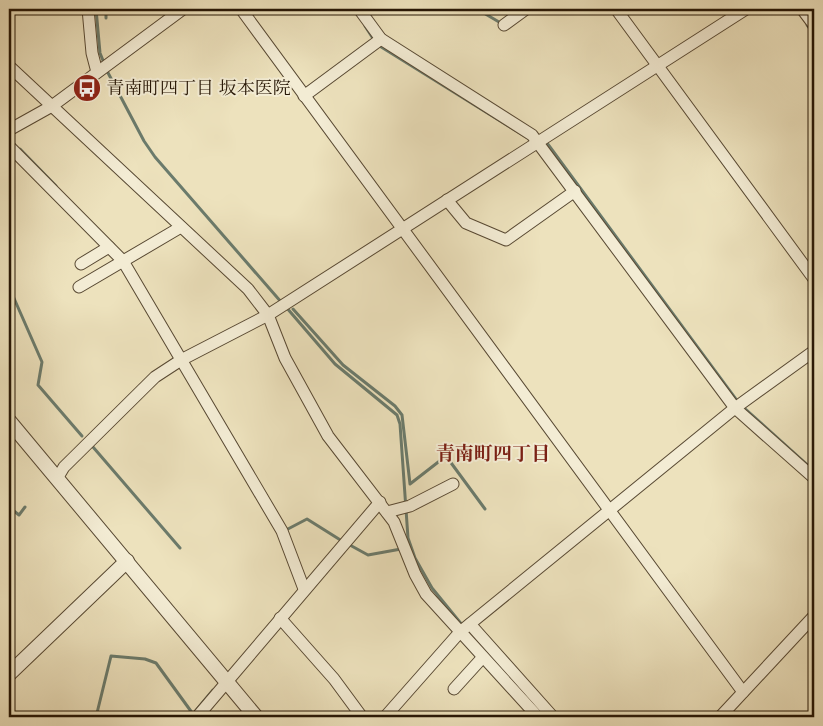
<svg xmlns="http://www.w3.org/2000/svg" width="823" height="726" viewBox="0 0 823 726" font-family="Cardo,'Noto Serif JP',serif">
  <rect width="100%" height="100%" fill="#ede2bd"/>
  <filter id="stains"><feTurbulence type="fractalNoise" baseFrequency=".004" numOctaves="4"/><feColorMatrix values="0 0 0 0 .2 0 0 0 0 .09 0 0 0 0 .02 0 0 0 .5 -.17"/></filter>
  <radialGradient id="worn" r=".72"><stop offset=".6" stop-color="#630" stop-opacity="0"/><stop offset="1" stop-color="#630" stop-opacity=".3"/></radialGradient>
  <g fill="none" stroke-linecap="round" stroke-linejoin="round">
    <g stroke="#6b7b6c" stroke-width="3">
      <path d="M96 9 100 53 104 63"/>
      <path d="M106 9V18"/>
      <path d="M477 9 499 22"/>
      <path d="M807 25 814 35"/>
      <path d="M365 26 374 40"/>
      <path d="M378 45 531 140"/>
      <path d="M106 69 144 141 155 157 282 303"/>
      <path d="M545 143H547L738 402"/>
      <path d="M20 149 56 186"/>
      <path d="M9 298 13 296 42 362 38 385 82 436"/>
      <path d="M286 307 335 364 397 415 400 424 408 538 415 558 432 588 463 626"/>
      <path d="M293 309 343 365 395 406 402 415 410 484 446 456 485 509"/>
      <path d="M742 406 812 469"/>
      <path d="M93 447 180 548"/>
      <path d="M9 507 19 515 25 507"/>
      <path d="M286 530 307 519 342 541"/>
      <path d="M348 544 368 555 401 549"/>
      <path d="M468 631 532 702"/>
      <path d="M96 717 111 656 145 659 156 663 193 714 213 690"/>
    </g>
    <defs>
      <g id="minor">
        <path d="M88 9 92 53 97 72"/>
        <path d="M241 9 743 692"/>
        <path d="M359 9 381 39 532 135 735 408 814 478"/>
        <path d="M616 9 814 279"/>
        <path d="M802 9 814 25"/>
        <path d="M504 25 526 9"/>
        <path d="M9 66 248 289 268 315 285 358 328 436 394 522 415 574 426 594 538 717"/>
        <path d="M304 96 381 39"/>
        <path d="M9 130 52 106 183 9"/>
        <path d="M9 146 123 261 282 531 304 589"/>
        <path d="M447 200 466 223 506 240 575 191"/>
        <path d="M81 264 109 247"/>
        <path d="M79 287 181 227"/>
        <path d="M58 477 64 467 155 377 181 360 268 315 746 9"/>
        <path d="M387 512 410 506 453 484"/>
        <path d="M280 618 334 679 362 717"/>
        <path d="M470 624 553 717"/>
        <path d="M454 689 483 657"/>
        <path d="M197 717 380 502"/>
        <path d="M385 717 460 632 735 408 814 351"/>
        <path d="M720 717 814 616"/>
      </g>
      <g id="tertiary">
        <path d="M9 421 256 717"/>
        <path d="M9 674 127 561"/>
      </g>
    </defs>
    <use href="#minor" stroke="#584933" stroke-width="13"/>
    <use href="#tertiary" stroke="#584933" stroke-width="16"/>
    <use href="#minor" stroke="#f3ecd4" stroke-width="11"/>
    <use href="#tertiary" stroke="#f3ecd4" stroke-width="14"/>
  </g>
  <defs>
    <symbol id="bus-disc" viewBox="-11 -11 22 22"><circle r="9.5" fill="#8f2418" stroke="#f3ecd4"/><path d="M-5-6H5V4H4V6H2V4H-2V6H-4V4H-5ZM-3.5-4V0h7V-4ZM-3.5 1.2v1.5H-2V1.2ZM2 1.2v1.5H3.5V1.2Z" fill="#fff"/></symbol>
  </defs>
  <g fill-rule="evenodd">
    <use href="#bus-disc" x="71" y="72" width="32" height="32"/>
  </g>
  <g text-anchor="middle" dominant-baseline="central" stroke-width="4" stroke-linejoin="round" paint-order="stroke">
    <g font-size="18" fill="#261605" stroke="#f3ecd4" text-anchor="start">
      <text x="106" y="88">青南町四丁目 坂本医院</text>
    </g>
    <g font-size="19" font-weight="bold" fill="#7a1f14" stroke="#f3ecd4">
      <text x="493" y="454">青南町四丁目</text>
    </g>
  </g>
  <rect width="823" height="726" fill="none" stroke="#ede2bd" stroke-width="30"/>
  <rect x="10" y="10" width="803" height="706" fill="none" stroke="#261605" stroke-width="2.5"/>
  <rect x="15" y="15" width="793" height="696" fill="none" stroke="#261605"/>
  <rect width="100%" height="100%" filter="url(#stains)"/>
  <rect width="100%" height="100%" fill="url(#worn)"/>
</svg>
